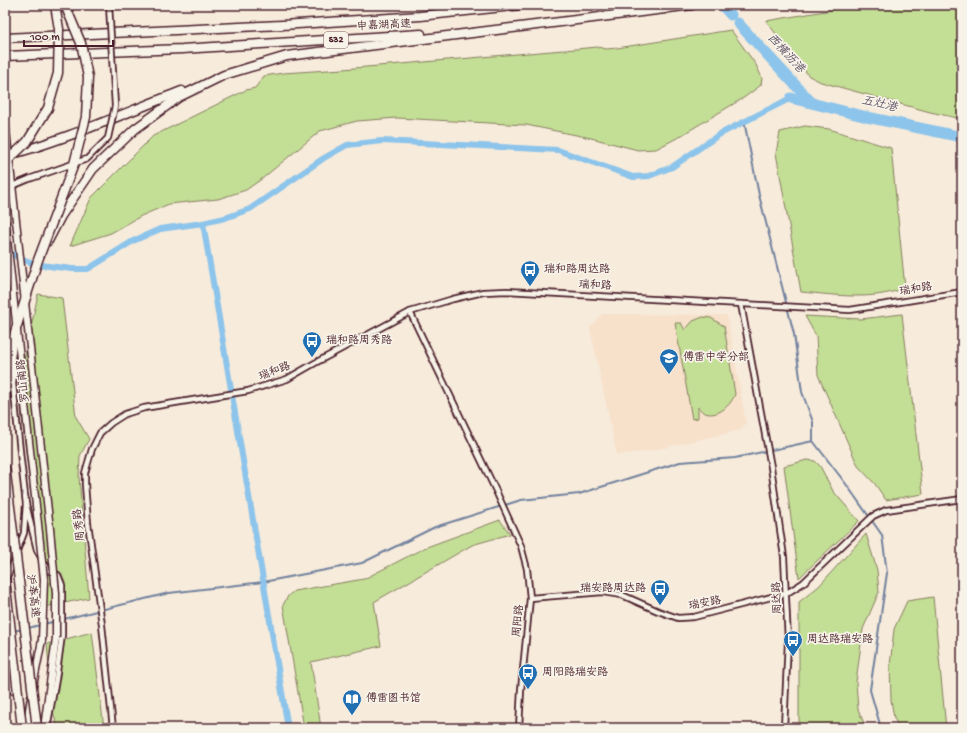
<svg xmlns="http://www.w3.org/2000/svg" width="967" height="733" viewBox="0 0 967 733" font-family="'Gochi Hand','LXGW WenKai TC',sans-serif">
  <rect width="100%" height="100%" fill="#f7ebdb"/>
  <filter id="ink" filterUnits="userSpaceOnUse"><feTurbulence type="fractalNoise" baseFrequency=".025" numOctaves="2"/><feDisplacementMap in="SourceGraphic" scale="8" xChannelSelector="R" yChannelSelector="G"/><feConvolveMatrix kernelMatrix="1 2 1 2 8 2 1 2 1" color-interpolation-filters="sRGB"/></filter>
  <g filter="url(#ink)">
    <path fill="#f7e1cb" d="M602 314 727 315 746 423 741 430 650 451 617 455 590 328Z"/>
    <g fill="#c3de95" stroke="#867e60">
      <path d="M861 5H962V75H961L962 119 930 112 821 82 809 76 766 21Z"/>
      <path d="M731 30 756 65 762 78 761 85 745 97 677 138 656 149 638 150 591 138 526 125 397 118 357 121 320 131 263 178 246 190 218 199 169 204 141 216 111 233 70 246 91 198 153 136 246 90 255 88 264 76 283 73 343 69 598 47 606 49 617 48Z"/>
      <path d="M805 126 829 129 891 148 905 288C871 301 836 295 801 292L776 153 780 132Z"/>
      <path d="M38 294 62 298 76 417 89 439 80 456 79 477 89 598 44 607 21 410V374Z"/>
      <path d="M902 314 923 494 886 500 875 484 858 466 818 375 816 336 805 316 861 319Z"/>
      <path d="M703 317 711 318 724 326 735 394C731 406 716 419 703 412 701 411 700 409 698 407V418L692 419 675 323H681L685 330 693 321Z"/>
      <path d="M807 460 815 461 820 466 833 491 859 521 799 578 784 466Z"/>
      <path d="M500 520 510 534 472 545 374 602 381 646 311 662 321 728H304L283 605 288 596 294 591 364 579 424 548Z"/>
      <path d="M866 534 877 570 879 592 863 629 856 682 858 709 866 728H799V602L819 586Z"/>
      <path d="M933 597 946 728 923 727 899 728 894 718 891 700 890 666 894 629 907 601Z"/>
      <path d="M92 632 104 728H58L53 712 47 644Z"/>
    </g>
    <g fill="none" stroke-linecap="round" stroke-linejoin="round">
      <g stroke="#72829e" stroke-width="2">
        <path d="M744 121 759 195 794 334 802 392 813 422V441L846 484 882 535 887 573 870 690 881 728"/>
        <path d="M28 628 169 593 263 582 362 563 435 527 521 500 579 494 680 462 735 458 813 441"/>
        <path d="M12 631 24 629"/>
      </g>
      <g stroke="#8cc4eb" stroke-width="6">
        <path d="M203 223 288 728"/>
        <path d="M5 251 34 264 72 269H88L133 241 160 229 203 223 225 218 250 209 324 158 347 145 382 141 558 150 633 177 649 176 672 167 720 134 791 98"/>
      </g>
      <g stroke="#8cc4eb" stroke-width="11">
        <path d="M722 5 731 15"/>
        <path d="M738 23 812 103"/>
        <path d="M791 98 867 117 962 137"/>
      </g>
      <defs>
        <g id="street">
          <path d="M741 304 771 467 784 557 788 641 784 728"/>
          <path d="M410 312 496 491 521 546 527 569 530 598 521 690 519 728"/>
          <path d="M5 337 9 343 15 360 13 384 21 461 26 504"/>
          <path d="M17 551 24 533 26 504 37 550 48 570 58 575 62 585V635L56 679 47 728"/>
          <path d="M5 581 15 558"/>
          <path d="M530 598 603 592 622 595 658 611 678 618 694 617 787 593 803 583 873 516 886 510 962 499"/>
          <path d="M113 728 102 625 88 523 85 484V473L92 449 100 433 111 423 125 414 144 408 248 391 287 379 315 363 410 312 453 299 483 292 507 291 850 310 962 292"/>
        </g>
        <g id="secondary">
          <path d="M33 686 42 640"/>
          <path d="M28 728 29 710 31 697"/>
          <path d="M44 728 56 638"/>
        </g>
        <g id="highway">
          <path d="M661 9 692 5"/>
          <path d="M5 38 282 25 420 16 521 5"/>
          <path d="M5 56 182 49 421 34"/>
          <path d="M5 156C66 140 124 113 182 91"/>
          <path d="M48 241 61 216 93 169 135 129 179 97 224 75 287 56 665 9"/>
          <path d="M5 399 10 359"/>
          <path d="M5 638 14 690"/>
        </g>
      </defs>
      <use href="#street" stroke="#4a1f2b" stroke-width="8"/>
      <use href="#secondary" stroke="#4a1f2b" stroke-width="9"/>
      <use href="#highway" stroke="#4a1f2b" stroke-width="11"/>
      <use href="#street" stroke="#f7f3e8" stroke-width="4.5"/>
      <use href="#secondary" stroke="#f7f3e8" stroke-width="6"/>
      <use href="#highway" stroke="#f7f3e8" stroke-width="8"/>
      <defs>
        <path id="street-bridge" d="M5 189 29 179 87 159 108 138 115 106 109 5"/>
        <g id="secondary-bridge">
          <path d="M5 121 50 529 56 593V638"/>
          <path d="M5 221 44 579 42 640"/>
        </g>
        <g id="highway-bridge">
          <path d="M5 163 27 142 48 108 58 73 59 29 55 5"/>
          <path d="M10 359 13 338 38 260 74 164 86 117 88 77 81 43 65 5"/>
          <path d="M5 466 37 728"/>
          <path d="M5 579 22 728"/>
        </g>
      </defs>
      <use href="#street-bridge" stroke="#4a1f2b" stroke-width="8" stroke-linecap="butt"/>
      <use href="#secondary-bridge" stroke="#4a1f2b" stroke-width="9" stroke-linecap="butt"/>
      <use href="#highway-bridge" stroke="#4a1f2b" stroke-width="11" stroke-linecap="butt"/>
      <use href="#street-bridge" stroke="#f7f3e8" stroke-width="4.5"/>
      <use href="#secondary-bridge" stroke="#f7f3e8" stroke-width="6"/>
      <use href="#highway-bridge" stroke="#f7f3e8" stroke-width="8"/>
    </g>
  </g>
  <defs>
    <symbol id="bus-pin" viewBox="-11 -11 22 30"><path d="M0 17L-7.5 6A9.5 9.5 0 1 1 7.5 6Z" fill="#1f6fb2" stroke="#f7f3e8"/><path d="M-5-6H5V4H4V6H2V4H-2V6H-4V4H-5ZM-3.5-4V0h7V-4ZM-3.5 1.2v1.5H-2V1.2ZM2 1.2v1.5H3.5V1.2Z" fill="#fff"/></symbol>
    <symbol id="school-pin" viewBox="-11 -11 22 30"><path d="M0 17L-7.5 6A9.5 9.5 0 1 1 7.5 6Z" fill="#1f6fb2" stroke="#f7f3e8"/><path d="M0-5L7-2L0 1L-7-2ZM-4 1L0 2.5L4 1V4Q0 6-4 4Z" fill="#fff"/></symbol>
    <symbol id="library-pin" viewBox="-11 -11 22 30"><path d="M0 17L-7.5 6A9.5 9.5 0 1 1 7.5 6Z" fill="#1f6fb2" stroke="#f7f3e8"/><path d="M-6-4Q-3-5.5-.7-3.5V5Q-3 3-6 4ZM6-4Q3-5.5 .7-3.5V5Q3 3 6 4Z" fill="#fff"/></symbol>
  </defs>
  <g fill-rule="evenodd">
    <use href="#bus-pin" x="519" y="259" width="22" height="30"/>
    <use href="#bus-pin" x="301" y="330" width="22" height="30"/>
    <use href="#school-pin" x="658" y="347" width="22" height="30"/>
    <use href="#bus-pin" x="649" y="578" width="22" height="30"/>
    <use href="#bus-pin" x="782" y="629" width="22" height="30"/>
    <use href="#bus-pin" x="517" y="662" width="22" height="30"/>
    <use href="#library-pin" x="341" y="688" width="22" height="30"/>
  </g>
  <g text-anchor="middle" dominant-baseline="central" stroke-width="3.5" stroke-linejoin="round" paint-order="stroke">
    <rect fill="#f7f3e8" stroke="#7e5f64" stroke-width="1" x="324" y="32" width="24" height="16" rx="3"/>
    <g font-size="10" font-weight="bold" fill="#4a1f2b">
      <text x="336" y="40">S32</text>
    </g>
    <g font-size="11" fill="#4a1f2b" stroke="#f7f3e8">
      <text transform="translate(384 26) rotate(-3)">申嘉湖高速</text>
      <text transform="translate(595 286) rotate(3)">瑞和路</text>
      <text transform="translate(916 290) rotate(-9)">瑞和路</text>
      <text transform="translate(275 372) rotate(-21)">瑞和路</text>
      <text transform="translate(24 381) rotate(-96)">罗山南路</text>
      <text transform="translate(80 525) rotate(-97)">周秀路</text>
      <text transform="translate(32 596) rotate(83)">沪奉高速</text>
      <text transform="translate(778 598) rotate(-93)">周达路</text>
      <text transform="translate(705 604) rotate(-11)">瑞安路</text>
      <text transform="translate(519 621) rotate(-85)">周阳路</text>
    </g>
    <g font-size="11" fill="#4a1f2b" stroke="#f7f3e8" text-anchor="start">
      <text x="544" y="270">瑞和路周达路</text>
      <text x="326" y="341">瑞和路周秀路</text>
      <text x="683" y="358">傅雷中学分部</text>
      <text x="646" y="589" text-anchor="end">瑞安路周达路</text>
      <text x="807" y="640">周达路瑞安路</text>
      <text x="542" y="673">周阳路瑞安路</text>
      <text x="366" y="699">傅雷图书馆</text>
    </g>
    <g font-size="12" font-style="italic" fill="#5e5165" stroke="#f7f3e8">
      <text transform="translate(785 54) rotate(47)">西横沥港</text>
      <text transform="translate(879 105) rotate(13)">五灶港</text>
    </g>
  </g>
  <rect width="967" height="733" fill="none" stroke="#f7f3e8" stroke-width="20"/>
  <rect x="10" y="10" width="947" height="713" fill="none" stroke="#4a1f2b" stroke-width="1.5" filter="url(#ink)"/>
  <path d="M24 40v6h89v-6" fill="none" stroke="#4a1f2b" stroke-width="2"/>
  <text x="30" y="40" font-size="12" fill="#4a1f2b" stroke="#f7f3e8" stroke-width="3" paint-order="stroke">100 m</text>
</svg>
